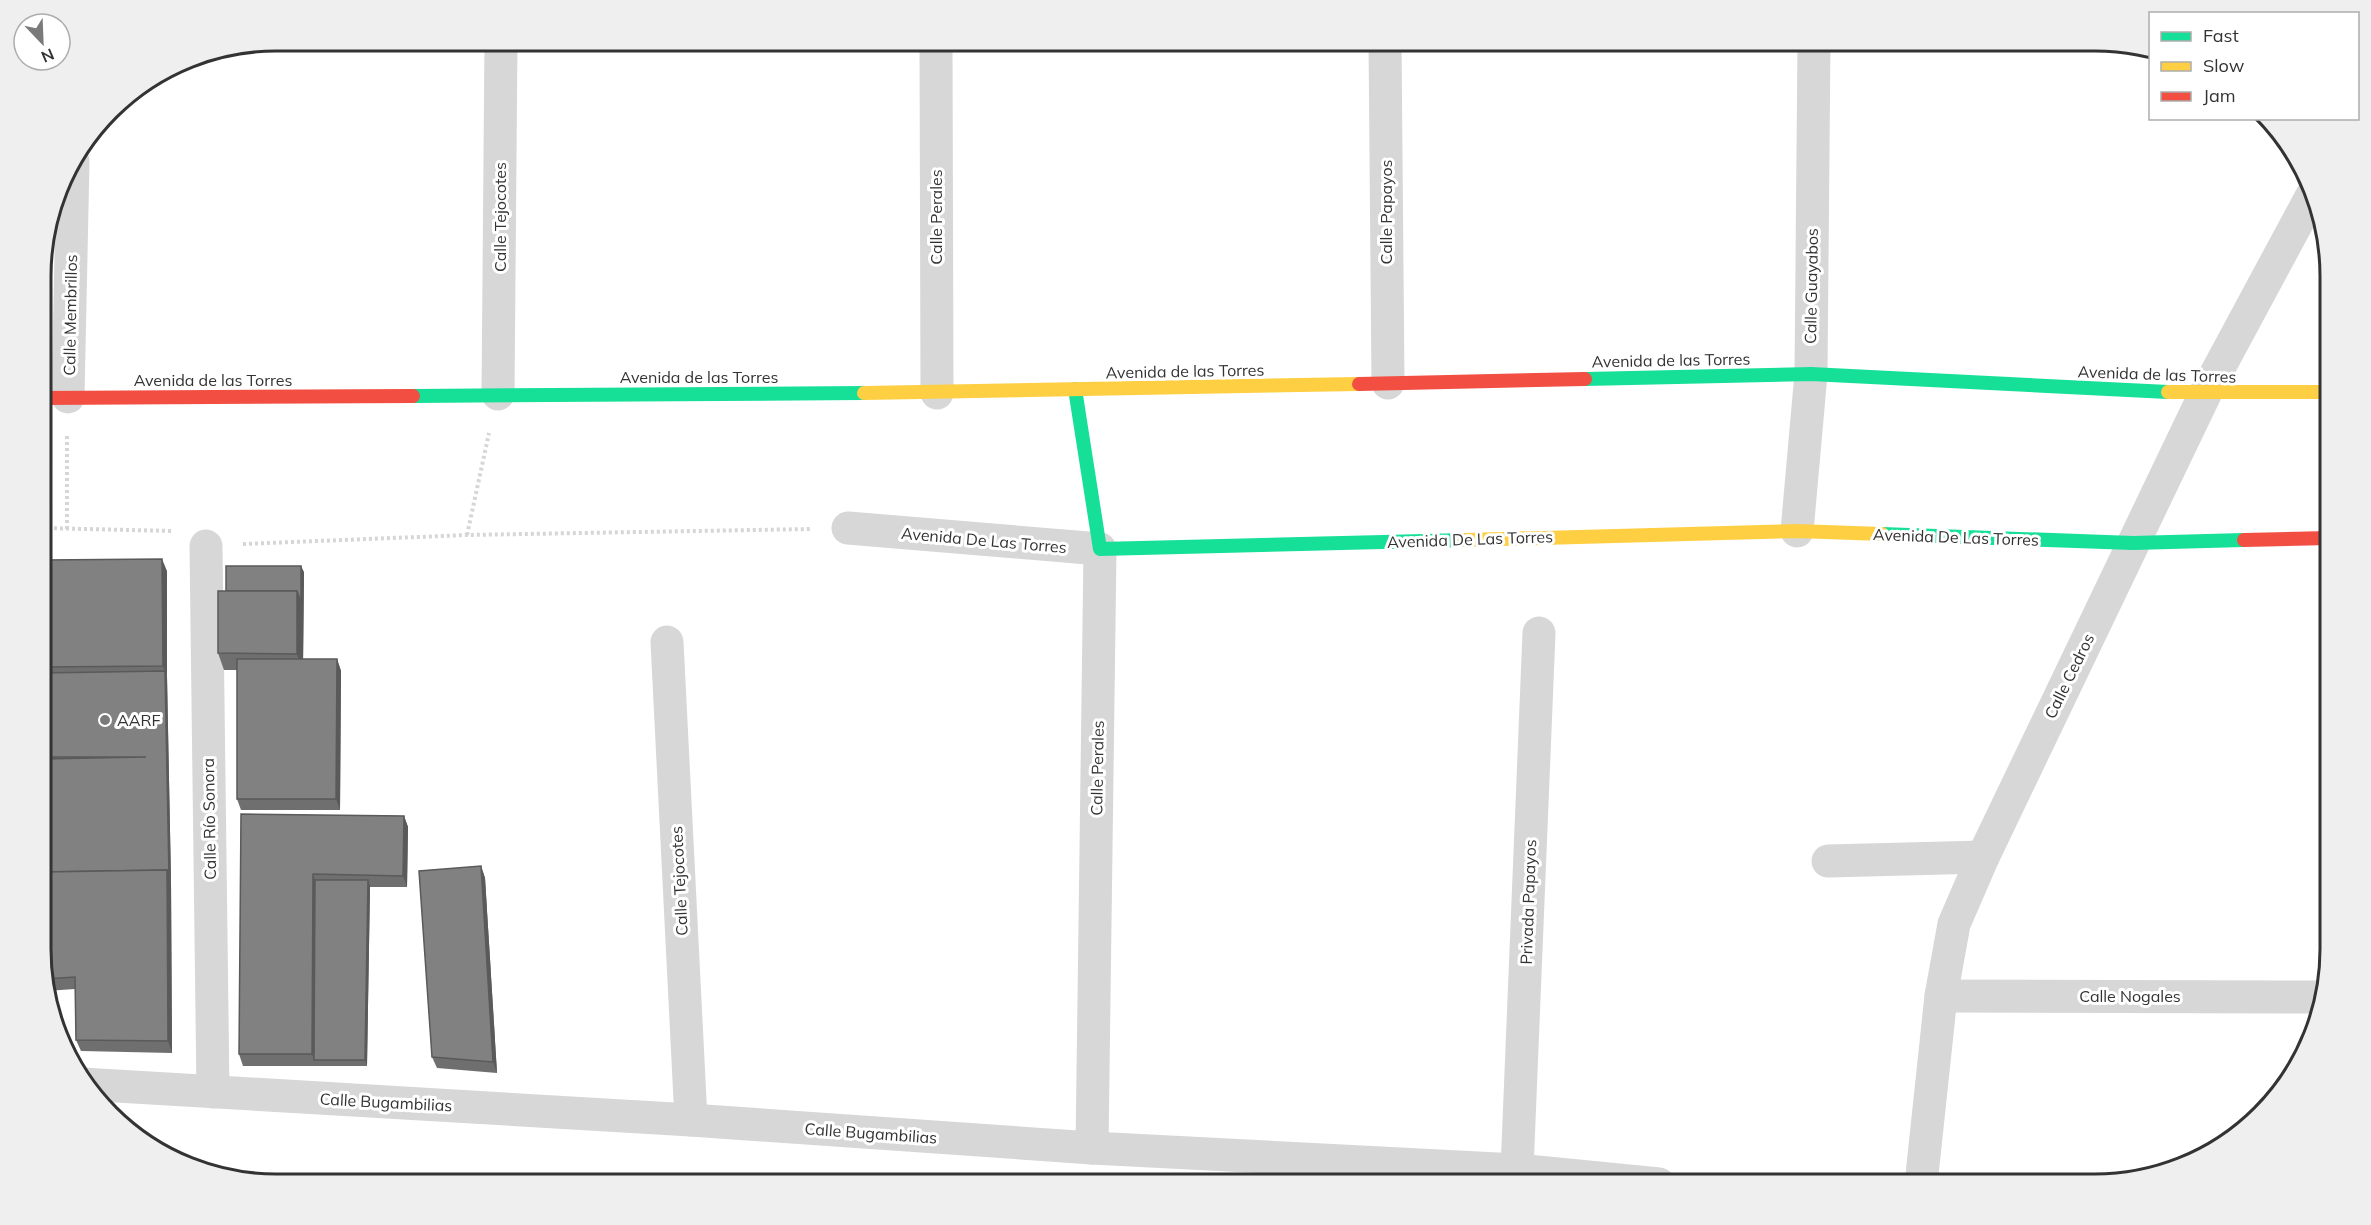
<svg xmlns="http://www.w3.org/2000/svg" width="2371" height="1225" viewBox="0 0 2371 1225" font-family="Mulish,sans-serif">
  <rect width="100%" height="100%" fill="#fff"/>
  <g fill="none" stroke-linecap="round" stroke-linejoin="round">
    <g stroke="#d6d6d6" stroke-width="4" stroke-dasharray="3 3" stroke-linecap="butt">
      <path d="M42 528 173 531"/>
      <path d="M67 529V434"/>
      <path d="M467 535 489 433"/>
      <path d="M243 544 467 535 811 529"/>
    </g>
    <g stroke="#d7d7d7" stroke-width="33">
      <path d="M936 40 937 393"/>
      <path d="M1385 40 1388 383"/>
      <path d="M498 394 501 40"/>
      <path d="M68 397 73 161"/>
      <path d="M848 528 1100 549 1092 1148"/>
      <path d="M1797 531 1811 374 1814 40"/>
      <path d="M206 546 213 1092"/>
      <path d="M667 642 691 1120"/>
      <path d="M1828 861 1983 857"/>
      <path d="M1941 996 2319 997"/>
      <path d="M83 1084 691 1120 1092 1148 1517 1170 1659 1184"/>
      <path d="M1517 1170 1539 633"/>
      <path d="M1921 1184 1941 996 1954 924 1983 857 2205 394 2311 197"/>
    </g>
    <g stroke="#16e098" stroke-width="14">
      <path d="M1585 379 1811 374 2168 392"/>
      <path d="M1075 389 1100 549 1465 540"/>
      <path d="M413 396 864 393"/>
      <path d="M1882 534 2133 543 2244 540"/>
    </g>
    <g stroke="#ffcf43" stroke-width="14">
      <path d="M2168 392H2329"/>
      <path d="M864 393 1359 384"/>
      <path d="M1465 540 1797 531 1882 534"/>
    </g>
    <g stroke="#f24e42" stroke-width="14">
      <path d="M1359 384 1585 379"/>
      <path d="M41 398 413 396"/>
      <path d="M2244 540 2329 538"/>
    </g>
  </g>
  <g fill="#6f6f6f">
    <path d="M42 560 167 571V677L171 881 172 1053 81 1051 76 1040 75 989 46 991 43 980Z"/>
    <path d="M304 572 303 659H337L341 671 340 810H241L237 799V670H224L218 653 226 591Z"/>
    <path d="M241 814 404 816 408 827 407 887H370L367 1066H243L239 1054Z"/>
    <path d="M481 866 485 878 497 1073 437 1068 432 1057Z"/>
  </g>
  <g fill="#5a5a5a">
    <path d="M162 559 167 571V677L163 666Z"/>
    <path d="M301 566 304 572 303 671 297 654V591Z"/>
    <path d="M337 659 341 671 340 810 336 799Z"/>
    <path d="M165 671 167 677 171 881 169 875Z"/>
    <path d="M404 816 408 827 407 887 403 876Z"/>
    <path d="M481 866 485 878 497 1073 493 1062Z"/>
    <path d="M167 870 171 882 172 1053 168 1041Z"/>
    <path d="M313 874 317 886 314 1060 312 1054Z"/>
    <path d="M368 880 370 886 367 1066 365 1060Z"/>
  </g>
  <g fill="#818181" stroke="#5a5a5a" stroke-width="1.5">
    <path d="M162 559 163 666 42 667V560Z"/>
    <path d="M226 566H301V602L297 591H226Z"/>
    <path d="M218 591H297V654L218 653Z"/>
    <path d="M237 659H337L336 799H237Z"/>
    <path d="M165 671 169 875 167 870 42 872V759L146 757H42V673Z"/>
    <path d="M241 814 404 816 403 876 313 874 312 1054H239Z"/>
    <path d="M481 866 493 1062 432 1057 419 871Z"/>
    <path d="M167 870 168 1041 76 1040 75 977 43 979 42 872Z"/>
    <path d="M315 880H368L365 1060H314Z"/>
  </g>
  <circle fill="#7a7a7a" stroke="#fff" stroke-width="2" cx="105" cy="720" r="6"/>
  <g text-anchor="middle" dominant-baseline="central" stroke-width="6" stroke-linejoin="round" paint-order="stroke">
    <g font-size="16" fill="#333" stroke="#fff">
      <text transform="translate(1386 212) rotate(-90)">Calle Papayos</text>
      <text transform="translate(500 217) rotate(-90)">Calle Tejocotes</text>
      <text transform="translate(936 217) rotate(-90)">Calle Perales</text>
      <text transform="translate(1811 286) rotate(-89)">Calle Guayabos</text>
      <text transform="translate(70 315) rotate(-89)">Calle Membrillos</text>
      <text transform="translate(1671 360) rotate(-1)">Avenida de las Torres</text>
      <text transform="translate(1185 371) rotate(-1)">Avenida de las Torres</text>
      <text transform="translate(2157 374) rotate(2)">Avenida de las Torres</text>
      <text x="699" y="377">Avenida de las Torres</text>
      <text x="213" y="380">Avenida de las Torres</text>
      <text transform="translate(1956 537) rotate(2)">Avenida De Las Torres</text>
      <text transform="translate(1470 539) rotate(-2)">Avenida De Las Torres</text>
      <text transform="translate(984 540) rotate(5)">Avenida De Las Torres</text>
      <text transform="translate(2069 676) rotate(-64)">Calle Cedros</text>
      <text transform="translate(1097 768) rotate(-89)">Calle Perales</text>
      <text transform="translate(209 819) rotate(-91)">Calle Río Sonora</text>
      <text transform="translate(679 881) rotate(-93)">Calle Tejocotes</text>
      <text transform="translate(1528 902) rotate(-88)">Privada Papayos</text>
      <text x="2130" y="996">Calle Nogales</text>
      <text transform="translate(386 1102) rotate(3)">Calle Bugambilias</text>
      <text transform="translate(871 1133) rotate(4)">Calle Bugambilias</text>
    </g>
    <g font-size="16" fill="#333" stroke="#fff" text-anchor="start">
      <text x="117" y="720">AARF</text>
    </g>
  </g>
  <path d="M0 0H2371V1225H0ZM276 51H2095A225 225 0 0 1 2320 276V949A225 225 0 0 1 2095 1174H276A225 225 0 0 1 51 949V276A225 225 0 0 1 276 51Z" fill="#efefef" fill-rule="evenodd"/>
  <path fill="none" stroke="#333" stroke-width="3" d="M276 51H2095A225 225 0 0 1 2320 276V949A225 225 0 0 1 2095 1174H276A225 225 0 0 1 51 949V276A225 225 0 0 1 276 51Z"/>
  <rect x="2149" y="12" width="210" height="108" fill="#ffffff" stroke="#adadad" stroke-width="1.5"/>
  <rect x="2161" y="32" width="30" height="9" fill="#16e098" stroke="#adadad" stroke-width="1.5"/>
  <text x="2203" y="42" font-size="18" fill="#333333">Fast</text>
  <rect x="2161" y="62" width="30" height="9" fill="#ffcf43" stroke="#adadad" stroke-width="1.5"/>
  <text x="2203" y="72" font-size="18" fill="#333333">Slow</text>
  <rect x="2161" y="92" width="30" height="9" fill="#f24e42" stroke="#adadad" stroke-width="1.5"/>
  <text x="2203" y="102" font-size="18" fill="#333333">Jam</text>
  <g transform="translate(42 42) rotate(157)"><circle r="28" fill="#ffffff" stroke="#adadad" stroke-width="1.5"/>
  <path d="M0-4.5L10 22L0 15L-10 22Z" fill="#7a7a7a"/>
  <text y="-9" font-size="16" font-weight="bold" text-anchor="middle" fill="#333333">N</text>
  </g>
</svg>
